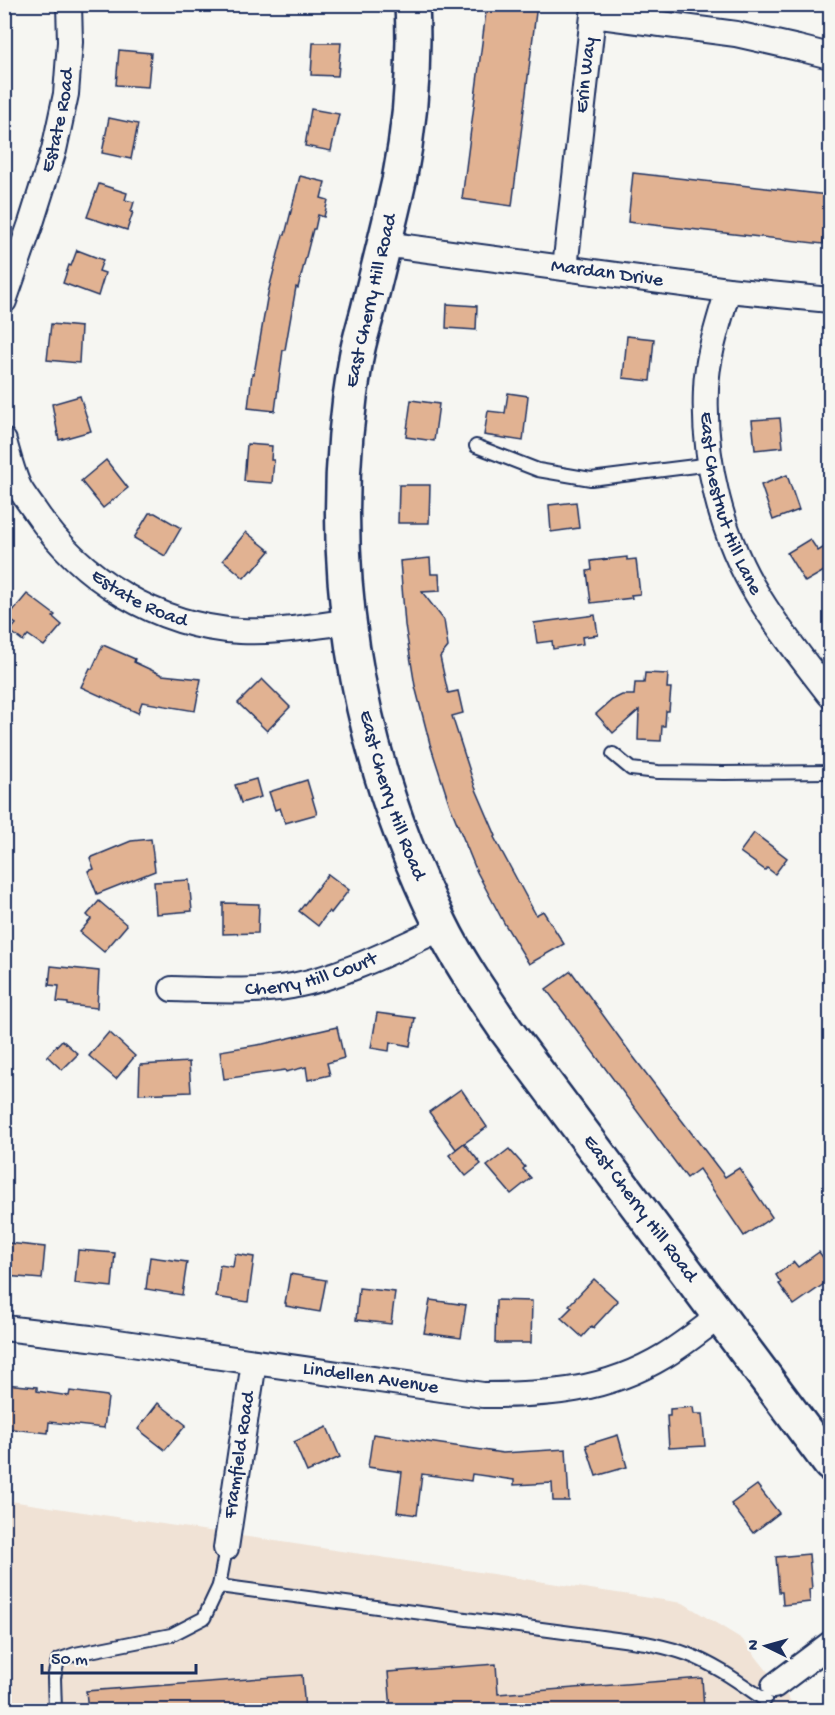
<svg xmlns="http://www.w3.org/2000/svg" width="835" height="1715" viewBox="0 0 835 1715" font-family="'Gochi Hand',sans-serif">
  <rect width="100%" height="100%" fill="#f6f6f2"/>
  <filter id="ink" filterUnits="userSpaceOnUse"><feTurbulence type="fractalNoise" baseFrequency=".0167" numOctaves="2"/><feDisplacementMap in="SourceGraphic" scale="12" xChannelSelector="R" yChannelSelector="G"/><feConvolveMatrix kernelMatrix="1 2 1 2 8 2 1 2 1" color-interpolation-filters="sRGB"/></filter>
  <g filter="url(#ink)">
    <path fill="#f0e2d5" d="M4 1500 683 1603 742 1639 798 1710H5Z"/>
    <g fill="#e1b292" stroke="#1b2f5e" stroke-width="1.5">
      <path d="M487 4H537L512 206 462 199Z"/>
      <path d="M313 43H341L338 76 311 75Z"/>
      <path d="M119 50 151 53 148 87 116 85Z"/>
      <path d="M311 109 339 114 331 151 305 146Z"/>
      <path d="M109 118 138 124 131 159 102 153Z"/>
      <path d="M633 173 828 195 823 244 628 222Z"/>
      <path d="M300 176 325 182 321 198 328 200 324 217 318 215 315 229H313L298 288 296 287 285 350H283L275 411 248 408 252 374H254L268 293 283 235H285Z"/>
      <path d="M99 184 127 193 125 200 134 202 131 212H133L127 230 87 217Z"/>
      <path d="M77 250 103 260 99 271 105 273 98 296 63 283 69 265 71 266Z"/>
      <path d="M447 304 477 306 476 330 446 328Z"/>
      <path d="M51 324 81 327 79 363 47 360Z"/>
      <path d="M627 336 654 339 650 381 623 378Z"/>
      <path d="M508 393 528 396 523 441 484 435 488 411 505 413Z"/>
      <path d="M80 396 91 431 59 440 52 404Z"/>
      <path d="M411 400 439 404 434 441 406 437Z"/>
      <path d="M780 418 783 447 755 450 752 420Z"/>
      <path d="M247 444 272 446 271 460H274L272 483 244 481Z"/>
      <path d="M106 460 128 488 103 508 81 481Z"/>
      <path d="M787 475 799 510 773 520 761 485Z"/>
      <path d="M399 485H430L429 523H398Z"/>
      <path d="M576 502 579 528 551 532 549 505Z"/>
      <path d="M149 513H155L181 528 165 556 134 538Z"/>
      <path d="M246 532 270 551 253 571 251 570 244 578 223 560Z"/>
      <path d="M810 539 818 551 831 543V567L805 582 787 553Z"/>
      <path d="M627 557V560L636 559 640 594 631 595 632 598 591 603 587 571 592 570 591 561Z"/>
      <path d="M430 558 431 574H439L440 591 422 592 444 620 448 647 440 657 448 693 458 691 463 713 452 716 475 787 496 836 494 837 536 915 543 911 564 944 529 964 504 923 477 872 450 806 430 744 415 686 405 625 400 561Z"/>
      <path d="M27 594 55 615 53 617 62 625 44 646 28 635 23 641 10 631 16 624 7 618Z"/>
      <path d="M595 615 598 635 582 637 583 644 553 649 552 641 537 643 534 623Z"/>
      <path d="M103 645 135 659 134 662 162 675 201 679 195 711 142 702 138 713 81 687 90 668 92 669Z"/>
      <path d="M645 673 668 674 667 688H671L669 711H666L665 726H662L661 741 638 740 639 710 613 733 596 714 612 700 622 695H634L635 683H644Z"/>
      <path d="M262 679 290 707 267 731 238 703Z"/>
      <path d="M256 779 261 797 241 803 235 785Z"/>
      <path d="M307 780 317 814 285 823 280 808 275 810 269 792Z"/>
      <path d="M754 833 787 858 775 874 767 868 765 870 740 852Z"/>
      <path d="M151 839 155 871 97 894 88 871 94 869 90 858 131 841Z"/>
      <path d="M328 874 349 890 331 913 329 911 318 926 299 911Z"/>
      <path d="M189 880 192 911 156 914 154 882Z"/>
      <path d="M99 901 127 925 104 952 80 932 91 919 87 915Z"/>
      <path d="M223 903 259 904 258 933 223 934Z"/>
      <path d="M51 966 99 971 97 1008 68 1005V1003L57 1002 59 986 49 985Z"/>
      <path d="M571 971 632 1055 725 1177 739 1168 772 1217 744 1236 699 1169 687 1178 546 989Z"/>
      <path d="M377 1013 415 1018 410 1046 390 1042 389 1051 371 1048Z"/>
      <path d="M337 1027 344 1058 327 1063 330 1075 308 1080 306 1067 286 1072 285 1070 224 1079 220 1051 263 1044Z"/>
      <path d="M109 1032 135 1056 116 1079 89 1056Z"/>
      <path d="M62 1040 78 1054 62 1070 47 1056Z"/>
      <path d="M189 1062 191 1092 139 1094 140 1065Z"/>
      <path d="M461 1089 487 1127 456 1149 429 1112Z"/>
      <path d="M464 1143 481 1164 466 1176 449 1155Z"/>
      <path d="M509 1149 525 1167 523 1169 531 1178 511 1194 487 1166Z"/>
      <path d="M8 1243 45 1247 42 1279 5 1276Z"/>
      <path d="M78 1250 115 1253 112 1287 75 1283Z"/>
      <path d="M819 1252 831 1268V1279L794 1305 779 1284 781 1283 776 1275 794 1262 798 1267Z"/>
      <path d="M235 1254 254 1257 248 1302 216 1297 220 1265 233 1267Z"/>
      <path d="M150 1257 187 1262 182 1295 146 1289Z"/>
      <path d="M290 1274 326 1280 320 1312 286 1306V1303H285Z"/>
      <path d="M594 1279 618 1301 593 1328 592 1326 582 1337 561 1318 572 1307 569 1305Z"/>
      <path d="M359 1288 395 1292 391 1324 356 1320Z"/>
      <path d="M430 1300 466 1305 461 1338 424 1333Z"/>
      <path d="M496 1300 532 1301 531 1343H495Z"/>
      <path d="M4 1384 37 1387V1391L69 1396 70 1391 107 1396 108 1398 104 1428 49 1422 48 1433 4 1428Z"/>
      <path d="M158 1403 186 1425 165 1450 138 1429Z"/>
      <path d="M693 1407 694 1414H702L705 1446 669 1448 667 1416H670V1409Z"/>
      <path d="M327 1427 340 1457 307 1472 294 1442Z"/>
      <path d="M373 1434 503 1453 566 1449 569 1501H553L552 1483 514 1485V1480L472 1474 471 1481 422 1474 417 1515 397 1512 402 1472 368 1467Z"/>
      <path d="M618 1435 627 1467 596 1476 586 1445Z"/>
      <path d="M757 1485 779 1513 753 1533 731 1504Z"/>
      <path d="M809 1554 812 1589 809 1590 810 1602 783 1605 782 1592H779L776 1557Z"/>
      <path d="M496 1664 498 1694 702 1678 704 1710H391L388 1672Z"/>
      <path d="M302 1675 305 1710H88L86 1691Z"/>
    </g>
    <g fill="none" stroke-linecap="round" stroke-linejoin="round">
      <defs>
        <g id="lane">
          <path d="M476 446 538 470 591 479 711 464"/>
          <path d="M613 754 631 769 658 772 724 773 830 772"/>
          <path d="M219 1586 226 1548"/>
          <path d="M55 1710 54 1678 58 1660 75 1654 171 1635 204 1618 219 1586 646 1643C659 1646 674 1649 687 1654 716 1665 740 1683 765 1700"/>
        </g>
        <g id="street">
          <path id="s1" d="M384 244 728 290 830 300"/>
          <path id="s2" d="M565 268 593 15 736 34 798 48 830 56"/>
          <path id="s3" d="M728 290C719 322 707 355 706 389 703 461 721 537 760 599 781 633 806 664 830 695"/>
          <path id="s4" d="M4 301 31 223 54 150 66 94 70 42 69 4"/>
          <path id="s5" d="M4 441C8 455 12 471 18 485 22 494 30 503 35 511 81 579 156 626 240 631 276 633 312 626 348 622"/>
          <path id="s6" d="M172 989C212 990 252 993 292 986 344 976 394 950 442 928"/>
          <path id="s7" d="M4 1328 90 1338 483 1395C549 1395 606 1391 664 1356 684 1344 702 1329 720 1316"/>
          <path id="s8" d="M226 1548 254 1362"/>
          <path d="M774 1686 830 1644"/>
        </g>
        <g id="secondary">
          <path id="s9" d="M412 4C415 61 410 125 399 181 390 222 379 264 369 306 365 323 359 340 356 358 322 553 353 748 441 925 459 962 483 996 506 1030L830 1464"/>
        </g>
      </defs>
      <use href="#lane" stroke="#1b2f5e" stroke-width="16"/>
      <use href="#street" stroke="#1b2f5e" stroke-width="28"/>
      <use href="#secondary" stroke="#1b2f5e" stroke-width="38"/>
      <use href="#lane" stroke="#f6f6f2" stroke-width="12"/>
      <use href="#street" stroke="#f6f6f2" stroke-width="24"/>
      <use href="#secondary" stroke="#f6f6f2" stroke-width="33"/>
    </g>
  </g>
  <g text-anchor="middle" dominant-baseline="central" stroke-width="5" stroke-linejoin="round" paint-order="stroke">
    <g font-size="20" fill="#1b2f5e" stroke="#f6f6f2">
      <text stroke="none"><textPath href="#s2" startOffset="194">Erin Way</textPath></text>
      <text stroke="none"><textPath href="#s4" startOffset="189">Estate Road</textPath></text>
      <text stroke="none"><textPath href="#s1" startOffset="225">Mardan Drive</textPath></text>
      <text transform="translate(372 301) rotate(-77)">East Cherry Hill Road</text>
      <text stroke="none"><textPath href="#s3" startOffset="220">East Chestnut Hill Lane</textPath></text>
      <text stroke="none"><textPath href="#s5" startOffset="216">Estate Road</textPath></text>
      <text stroke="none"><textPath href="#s9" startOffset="804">East Cherry Hill Road</textPath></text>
      <text stroke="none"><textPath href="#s6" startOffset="141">Cherry Hill Court</textPath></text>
      <text stroke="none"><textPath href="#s9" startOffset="1290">East Cherry Hill Road</textPath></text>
      <text stroke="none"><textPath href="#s7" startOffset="370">Lindellen Avenue</textPath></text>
      <text stroke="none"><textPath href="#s8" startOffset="94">Framfield Road</textPath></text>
    </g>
  </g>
  <rect width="835" height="1715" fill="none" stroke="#f6f6f2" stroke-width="24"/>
  <rect x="12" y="12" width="811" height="1691" fill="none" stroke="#1b2f5e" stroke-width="2" filter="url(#ink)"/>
  <g transform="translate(766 1646) rotate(275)" stroke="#f6f6f2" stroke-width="4.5" paint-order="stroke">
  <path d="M0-4.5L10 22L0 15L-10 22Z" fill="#1b2f5e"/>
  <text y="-9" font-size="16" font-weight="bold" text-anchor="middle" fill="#1b2f5e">N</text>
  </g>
  <path d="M42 1664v9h154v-9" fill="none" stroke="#1b2f5e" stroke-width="3"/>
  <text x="51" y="1664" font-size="18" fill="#1b2f5e" stroke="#f6f6f2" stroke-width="4.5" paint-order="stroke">50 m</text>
</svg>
